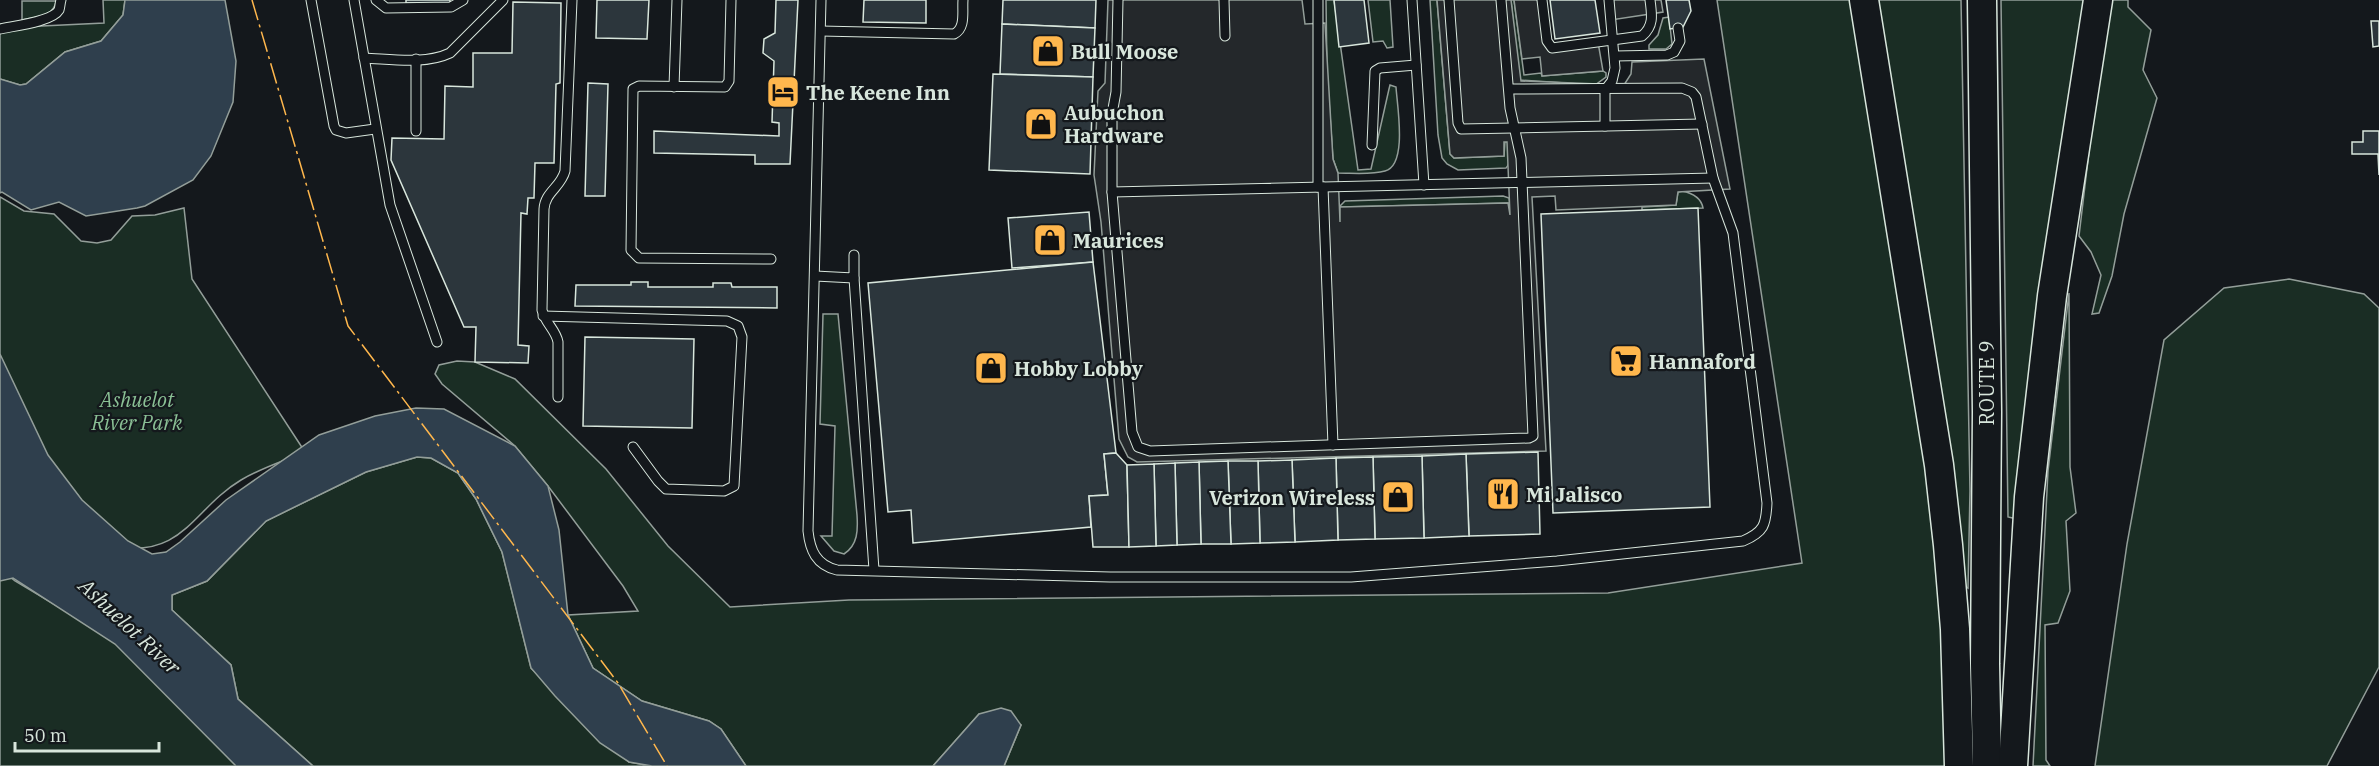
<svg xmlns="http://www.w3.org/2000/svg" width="2379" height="766" viewBox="0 0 2379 766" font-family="'IBM Plex Serif',serif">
  <rect width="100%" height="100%" fill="#14181c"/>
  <g fill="#1a2d24" stroke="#939e99" stroke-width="1.5">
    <path d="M103 0H125L123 15 101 41 65 52 26 84 20 85 0 79V28L104 23Z"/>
    <path d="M1326 0H1334L1358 170 1371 169 1389 89 1390 85 1396 87C1397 105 1408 165 1385 171 1371 175 1353 173 1338 173L1333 159 1327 71Z"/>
    <path d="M1368 0H1390L1393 47 1387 48 1383 41 1373 42Z"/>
    <path d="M1430 0H1437L1450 154 1454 158 1504 156 1505 141 1508 142C1509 150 1512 162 1506 168L1458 170 1447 164 1442 158 1438 135Z"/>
    <path d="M1511 0H1514L1524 75 1541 73 1542 76 1603 71 1606 73V77L1595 85 1519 80Z"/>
    <path d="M1717 0H1852L1940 552 1946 766H1004L1021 725 979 714 933 766H746L721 729 709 721 642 701 593 668 568 615 638 611 623 586 548 486 515 446 442 384 435 374 439 365 457 361 475 362 515 379 606 469 668 546 730 607 849 600 1608 593 1802 563Z"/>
    <path d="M1876 0H1961L1970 491 1968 588 1962 584Z"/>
    <path d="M2001 0H2086L2017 519 2008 517Z"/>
    <path d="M2107 0H2128V7L2151 30 2143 70 2157 98 2124 214 2112 276 2099 313 2092 314 2101 275 2091 252 2079 236Z"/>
    <path d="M22 1H56C54 17 35 17 22 20Z"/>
    <path d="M1669 17 1672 44 1666 49H1649V45L1658 35 1663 18Z"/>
    <path d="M1682 191C1692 193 1701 197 1703 208L1642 210V207L1676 205 1678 192Z"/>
    <path d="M1503 196 1509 198 1511 213 1509 217 1508 203 1341 207V222L1339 221 1338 208 1345 201Z"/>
    <path d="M0 197 24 211 54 214 81 241 97 243 111 240 132 216 155 215 184 208 192 279 305 452C284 461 261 468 241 480 194 508 184 557 118 547L0 395Z"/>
    <path d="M2289 279 2364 294 2379 308V667L2327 766H2095L2127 544 2164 340 2224 288Z"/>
    <path d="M2069 293 2070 467 2076 513 2066 521 2070 591 2058 623 2045 625 2046 760 2050 766H2033L2048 471Z"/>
    <path d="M823 314H838L857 515C858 530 858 545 844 554L834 551 821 536H832L835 426 820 424Z"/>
    <path d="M417 457 431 458 458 473 476 499 502 552 531 668 629 762 652 766H313L238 699 231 665 172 610V595L207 581 266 521 366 472Z"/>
    <path d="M0 569 15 581 121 644 258 766H0Z"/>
  </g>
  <g fill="#24282b" stroke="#939e99" stroke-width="1.5">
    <path d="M1108 0H1302L1305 24 1325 23 1333 159 1338 173 1340 222V207L1508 203 1510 215 1507 142H1504V156L1454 158 1450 154 1437 0H1511L1521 81 1624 85 1631 74 1632 62 1704 59 1730 189 1678 192 1676 205 1556 210 1555 196 1532 197 1546 451 1137 462 1128 457 1119 439 1101 222 1094 175 1098 91 1105 83Z"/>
    <path d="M1514 0H1542L1549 45 1598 42 1603 71 1542 76 1540 57 1522 59Z"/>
    <path d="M1609 0H1661L1663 12 1611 20Z"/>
  </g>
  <g fill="#2f3f4d" stroke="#939e99" stroke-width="1.5">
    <path d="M125 0H225L236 61 233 102 211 156 193 180 145 206 137 208 86 216 59 202 31 210 2 192 0 193V79L20 85 26 84 65 52 101 41 123 15Z"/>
    <path d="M0 354 48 455 82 500 128 541 152 554 166 552 180 542 226 500 319 435 375 416 416 408 444 409 515 446 548 486 559 530 568 615 593 668 642 701 709 721 721 729 746 766H652L629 762 600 743 555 696 531 668 502 552 476 499 458 473 431 458 417 457 366 472 266 521 207 581 172 595V610L231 665 238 699 313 766H236L115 644 13 578 0 581Z"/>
    <path d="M1001 708 1011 711 1021 725 1004 766H933L979 714Z"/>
  </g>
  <g fill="#2c363c" stroke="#d8e6dc" stroke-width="1.5">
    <rect x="406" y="0" width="44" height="3"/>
    <path d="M597 0H649L647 39 596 38Z"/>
    <path d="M776 0H798L790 164H755V155L654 153V131L779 136V123L772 122 774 61 763 53 764 39 775 33Z"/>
    <path d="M864 0H926V23L863 22Z"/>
    <path d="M1003 0H1096L1095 28 1002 24Z"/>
    <path d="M1334 0H1364L1369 43 1339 47Z"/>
    <path d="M1550 0H1595L1600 33 1555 39Z"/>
    <path d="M1666 0H1689L1691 11 1683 27 1670 29Z"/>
    <path d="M513 2 561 3 560 83 556 84 554 163H535L534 198H528L527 214 521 213 518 345 529 346 528 363 475 362 476 327H464L391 160 392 138 444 139 445 86 473 87V53H512Z"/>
    <path d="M2371 21H2379V46L2373 47Z"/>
    <path d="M1002 24 1095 28 1093 77 1000 74Z"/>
    <path d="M993 74 1093 77 1090 174 989 170Z"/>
    <path d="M588 83 608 84 605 196H585Z"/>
    <path d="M2363 131H2379V175L2378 154H2352V142H2363Z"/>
    <path d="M1698 208 1710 507 1553 513 1541 214Z"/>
    <path d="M1089 212 1093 262 1012 268 1008 218Z"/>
    <path d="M1093 262 1116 453 1104 454 1108 495 1089 496 1091 527 913 543 911 510 888 512 868 283Z"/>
    <path d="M631 282H648V287H713V283H731L732 287H777V308L575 306 576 285H631Z"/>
    <path d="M585 337 694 339 692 428 583 426Z"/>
    <path d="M1538 452 1540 534 1469 536 1466 454Z"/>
    <path d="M1116 453 1127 465 1129 547H1093L1089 496 1108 495 1104 454Z"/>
    <path d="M1466 454 1469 536 1424 538 1422 456Z"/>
    <path d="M1422 456 1424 538 1375 539 1373 457Z"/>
    <path d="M1373 457 1375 539 1338 540 1336 458Z"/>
    <path d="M1336 458 1338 540 1295 542 1292 460Z"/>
    <path d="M1292 460 1295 542 1260 543 1258 461Z"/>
    <path d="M1228 461H1258L1260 543 1231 544Z"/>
    <path d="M1228 461 1231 544H1201L1199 462Z"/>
    <path d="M1199 462 1201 544 1177 545 1175 463Z"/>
    <path d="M1175 463 1177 545 1156 546 1154 464Z"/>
    <path d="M1154 464 1156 546 1129 547 1127 465Z"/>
  </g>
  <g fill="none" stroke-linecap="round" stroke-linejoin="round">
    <defs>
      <g id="service">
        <path d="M311 0 334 126 336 130 346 133 375 129"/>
        <path d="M354 0 390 205 437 342"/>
        <path d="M376 0 386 8 451 7 463 0"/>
        <path d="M731 0 729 81 725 87 639 86 633 89 631 250 639 258 771 259"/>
        <path d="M821 0 808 531C810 550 816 565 837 570L1110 577H1351L1557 561 1743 541C1764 532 1766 525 1767 503L1733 233 1713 178 1696 97 1692 92 1682 88 1509 89"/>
        <path d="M1118 0 1116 92 1112 114V192L1132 432 1138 447 1150 451 1529 438 1533 436 1521 158 1510 108 1501 0"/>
        <path d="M1224 0 1225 36"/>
        <path d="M1412 0 1424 185"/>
        <path d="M1449 0 1458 123 1461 129 1702 124"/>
        <path d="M1542 0 1547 41 1552 48 1642 36C1654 26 1652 15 1650 0"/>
        <path d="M0 29C13 26 52 22 59 10 60 7 60 3 61 0"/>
        <path d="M821 31 954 34C966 28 962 12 963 0"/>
        <path d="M1615 56 1667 55 1674 52 1680 41 1678 28"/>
        <path d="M364 58C390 59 425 65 450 53L503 0"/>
        <path d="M416 59V131"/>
        <path d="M674 87 677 0"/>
        <path d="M1605 126V90L1612 81 1615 68 1609 0"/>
        <path d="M1372 145 1375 71 1380 68 1416 65"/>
        <path d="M1318 187V0"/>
        <path d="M1323 187 1333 445"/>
        <path d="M1112 192 1713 178"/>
        <path d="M815 276 854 278V255"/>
        <path d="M854 278 874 570"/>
        <path d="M543 316 727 321 738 326 742 337 734 486 724 491 666 489 658 481 633 447"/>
        <path d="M558 397V342C556 330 545 323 542 310L544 209C545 192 561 187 565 171L572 0"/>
      </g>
      <g id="trunk">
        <path d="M1864 0 1939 465 1948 545 1955 629 1959 766"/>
        <path d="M1982 0 1987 412 1985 664 1987 766"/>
        <path d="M2013 766 2029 497 2052 296 2098 0"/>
      </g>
    </defs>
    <use href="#service" stroke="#d8e6dc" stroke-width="11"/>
    <use href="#trunk" stroke="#d8e6dc" stroke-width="31"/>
    <use href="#service" stroke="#14181c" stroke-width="9"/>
    <use href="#trunk" stroke="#14181c" stroke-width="28"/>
    <path stroke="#ffb74d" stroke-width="1.5" stroke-dasharray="21 4.5 3 4.5" stroke-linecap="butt" d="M252 0 348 326 618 683 667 766"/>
  </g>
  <defs>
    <symbol id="shop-square" viewBox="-11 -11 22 22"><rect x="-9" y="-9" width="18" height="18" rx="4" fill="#ffb74d" stroke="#14181c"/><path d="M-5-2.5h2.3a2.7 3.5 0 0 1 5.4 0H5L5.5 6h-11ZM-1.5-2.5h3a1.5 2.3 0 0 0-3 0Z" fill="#111"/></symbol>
    <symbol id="hotel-square" viewBox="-11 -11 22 22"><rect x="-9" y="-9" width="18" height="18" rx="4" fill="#ffb74d" stroke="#14181c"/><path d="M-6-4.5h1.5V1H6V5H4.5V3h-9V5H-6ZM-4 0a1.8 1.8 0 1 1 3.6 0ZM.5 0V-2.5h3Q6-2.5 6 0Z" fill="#111"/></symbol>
    <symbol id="supermarket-square" viewBox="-11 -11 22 22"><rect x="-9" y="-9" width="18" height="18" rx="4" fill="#ffb74d" stroke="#14181c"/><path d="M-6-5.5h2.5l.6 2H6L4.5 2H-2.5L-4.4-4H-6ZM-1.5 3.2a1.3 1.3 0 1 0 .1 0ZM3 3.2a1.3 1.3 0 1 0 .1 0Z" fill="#111"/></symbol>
    <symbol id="restaurant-square" viewBox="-11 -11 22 22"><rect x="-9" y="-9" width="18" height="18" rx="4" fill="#ffb74d" stroke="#14181c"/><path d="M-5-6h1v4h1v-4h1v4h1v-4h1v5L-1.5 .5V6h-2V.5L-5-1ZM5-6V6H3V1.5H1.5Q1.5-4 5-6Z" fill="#111"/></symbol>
  </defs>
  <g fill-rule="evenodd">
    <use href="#shop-square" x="1029" y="32" width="38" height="38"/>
    <use href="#hotel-square" x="764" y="73" width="38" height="38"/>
    <use href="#shop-square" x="1022" y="105" width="38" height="38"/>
    <use href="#shop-square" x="1031" y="221" width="38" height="38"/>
    <use href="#supermarket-square" x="1607" y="342" width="38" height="38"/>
    <use href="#shop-square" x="972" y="349" width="38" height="38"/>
    <use href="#restaurant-square" x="1484" y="475" width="38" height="38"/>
    <use href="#shop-square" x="1379" y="478" width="38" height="38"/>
  </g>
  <g text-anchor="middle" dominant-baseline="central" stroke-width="4.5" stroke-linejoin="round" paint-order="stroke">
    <g font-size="20" font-weight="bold" fill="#d8e6dc" stroke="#14181c" text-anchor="start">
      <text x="1071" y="51">Bull Moose</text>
      <text x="806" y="92">The Keene Inn</text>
      <text x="1064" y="112">Aubuchon<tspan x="1064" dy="23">Hardware</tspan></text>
      <text x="1073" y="240">Maurices</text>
      <text x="1649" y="361">Hannaford</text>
      <text x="1014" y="368">Hobby Lobby</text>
      <text x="1526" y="494">Mi Jalisco</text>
      <text x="1375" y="497" text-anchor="end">Verizon Wireless</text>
    </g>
    <g font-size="20" fill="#d8e6dc" stroke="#14181c">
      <text transform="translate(1986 383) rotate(-90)">ROUTE 9</text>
    </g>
    <g font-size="20" font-style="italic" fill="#8ac095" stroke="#14181c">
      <text x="137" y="399">Ashuelot<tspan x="137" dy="23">River Park</tspan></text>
    </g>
    <g font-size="21" font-style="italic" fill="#d8e6dc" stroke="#14181c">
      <text transform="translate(130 626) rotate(43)">Ashuelot River</text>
    </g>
  </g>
  <path d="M15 742v9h144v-9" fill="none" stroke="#d8e6dc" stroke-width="3"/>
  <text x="24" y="742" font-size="18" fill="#d8e6dc" stroke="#14181c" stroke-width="4.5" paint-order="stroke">50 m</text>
</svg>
